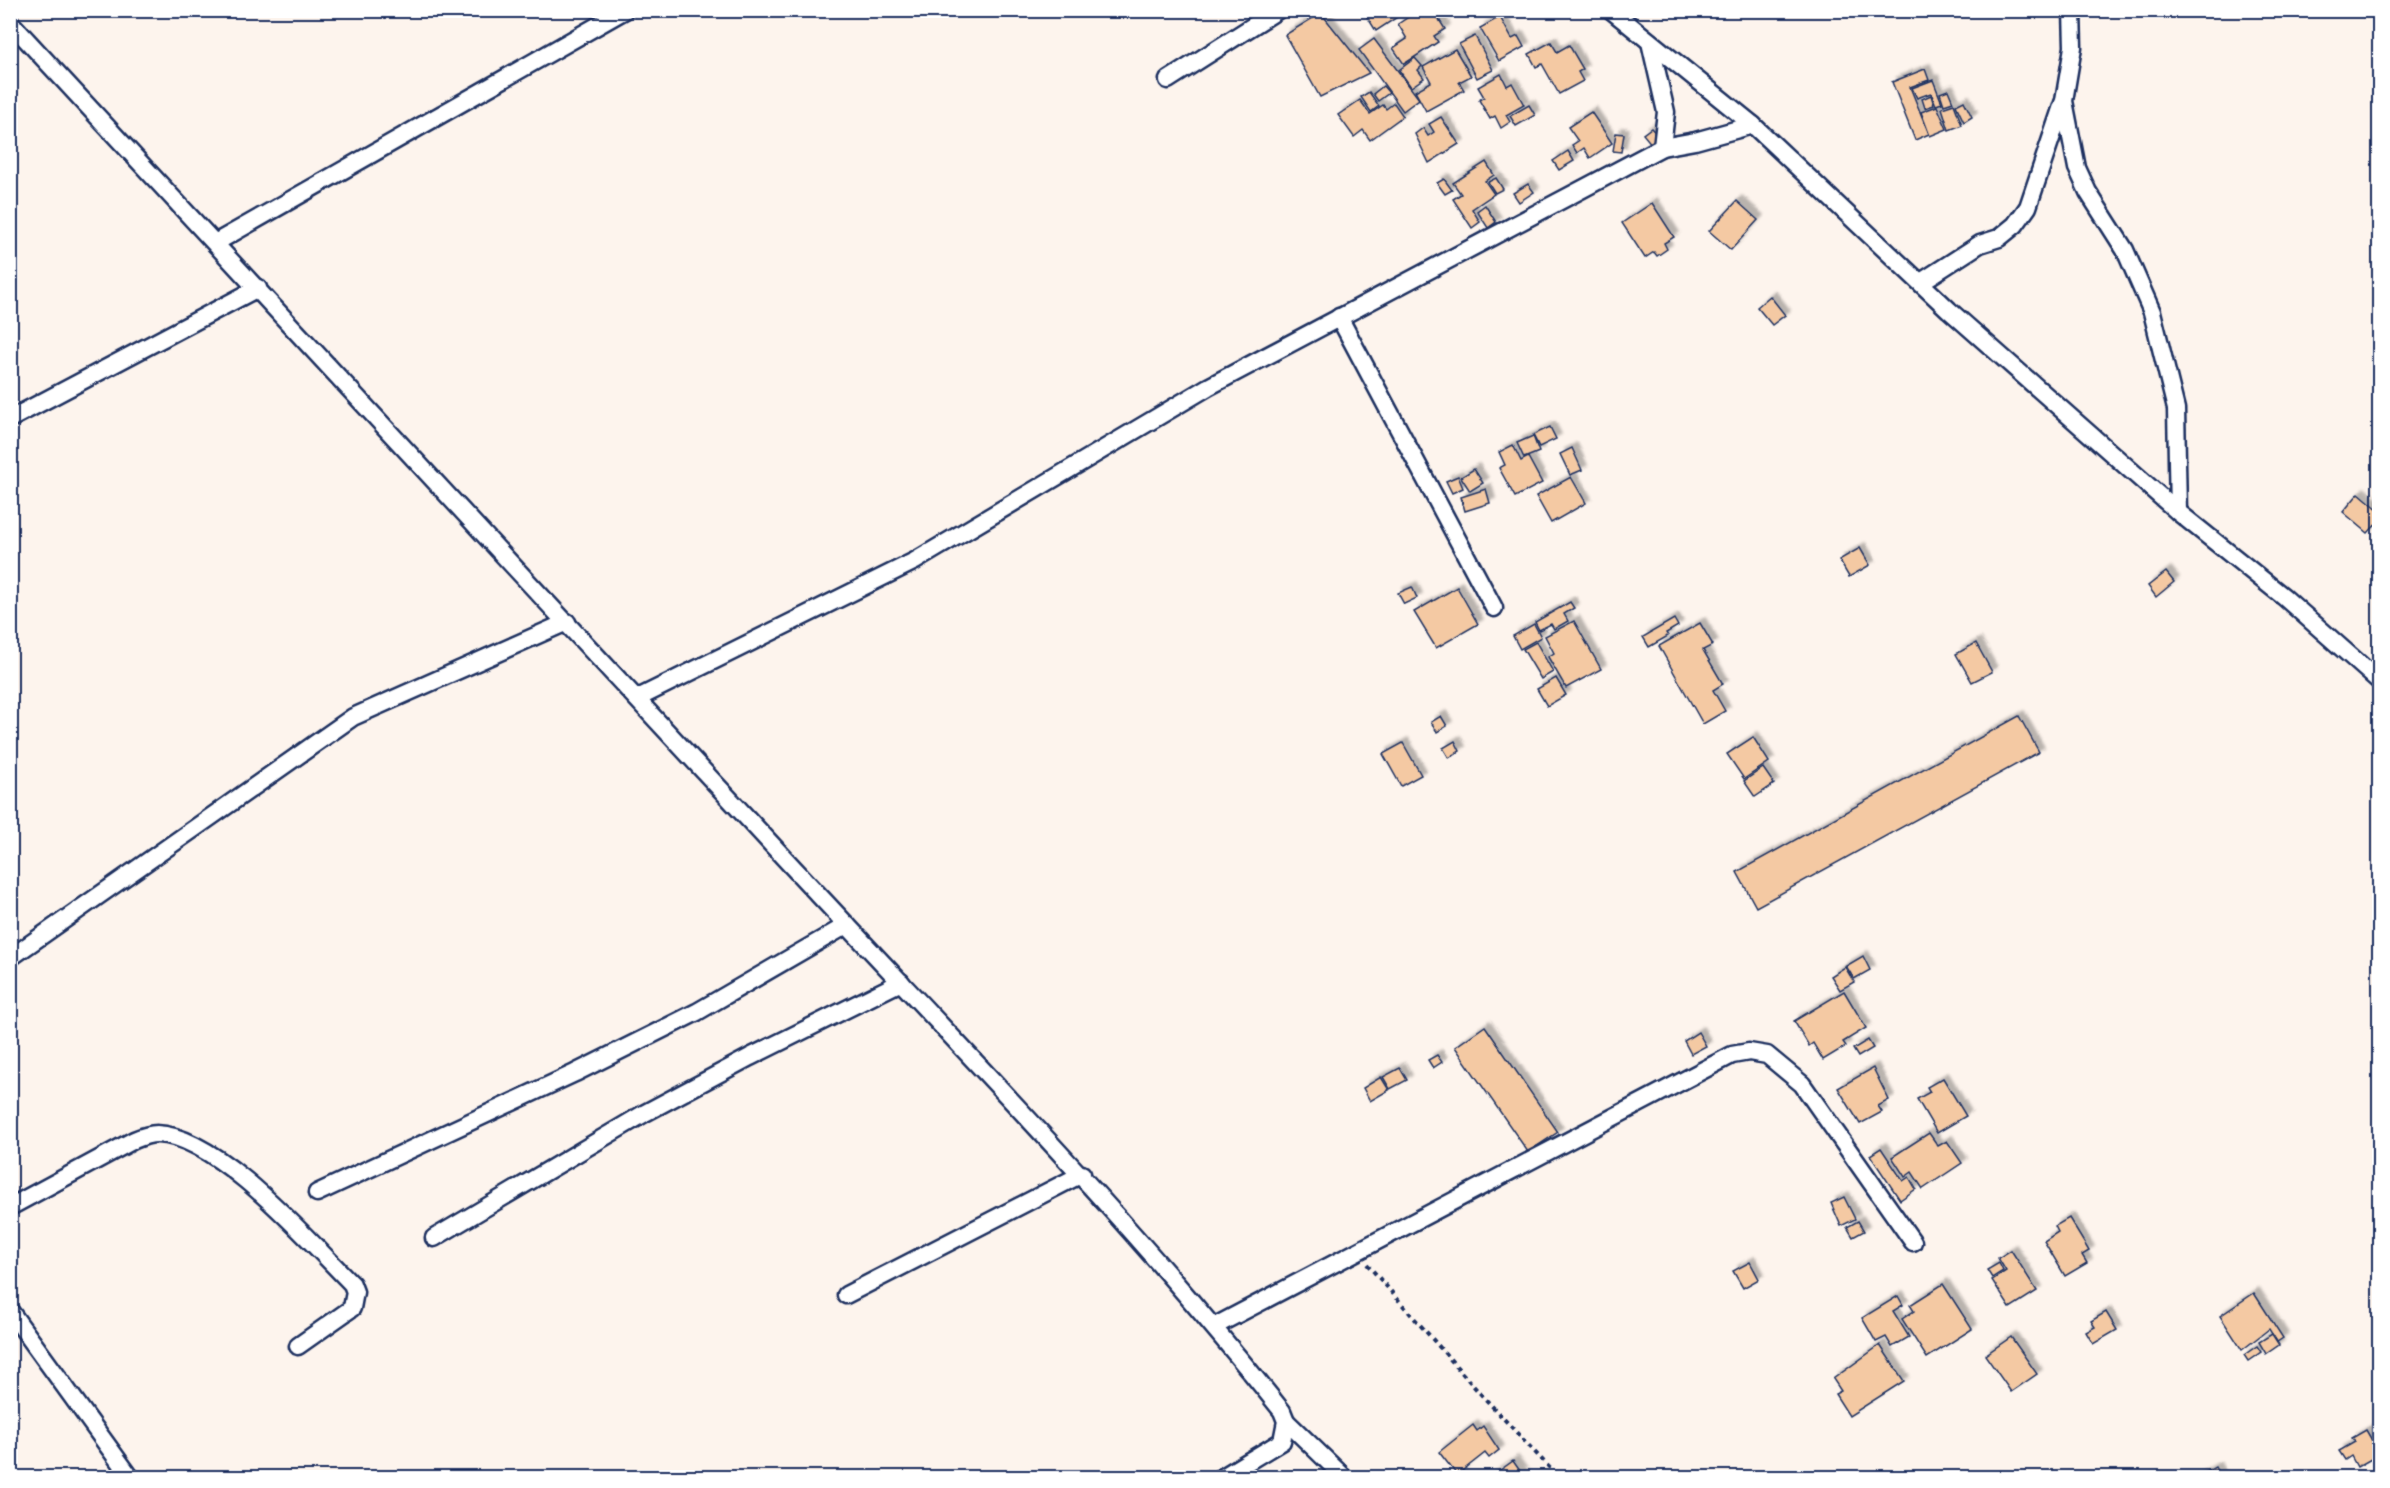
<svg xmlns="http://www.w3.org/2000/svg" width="2390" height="1488" viewBox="0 0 2390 1488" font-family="'Comic Neue',sans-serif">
  <defs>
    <filter id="shadow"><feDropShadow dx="5" dy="-5" stdDeviation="1.5" flood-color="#0004"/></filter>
  </defs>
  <rect width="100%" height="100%" fill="#fdf4ed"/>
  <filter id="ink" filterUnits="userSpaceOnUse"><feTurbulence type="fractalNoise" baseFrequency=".0167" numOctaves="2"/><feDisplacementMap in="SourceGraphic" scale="12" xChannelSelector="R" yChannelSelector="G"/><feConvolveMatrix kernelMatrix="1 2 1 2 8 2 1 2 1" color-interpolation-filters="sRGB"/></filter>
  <g filter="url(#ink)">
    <g fill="#f4c9a3" stroke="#1b2f5e" stroke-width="1.5" filter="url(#shadow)">
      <path d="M1374 10H1408L1376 31 1366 15Z"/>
      <path d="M1419 10H1433L1445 29 1434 36 1438 42 1404 64 1393 48 1407 39 1398 24Z"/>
      <path d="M1321 13 1369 73 1320 97 1285 35Z"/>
      <path d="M1500 17 1512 39 1518 36 1524 47 1499 61 1480 28Z"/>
      <path d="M1475 36 1493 70 1477 78 1459 44Z"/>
      <path d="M1374 39 1419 99 1403 111 1359 50Z"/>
      <path d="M1551 42 1557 52 1569 45 1583 69 1578 72 1583 81 1559 94 1542 64 1536 67 1529 54Z"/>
      <path d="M1455 49 1471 76 1459 82 1464 90 1426 111 1415 91 1431 82 1423 67Z"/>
      <path d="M1415 58 1422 66 1418 70 1424 78 1411 87 1399 70Z"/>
      <path d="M1925 69 1929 80 1910 87 1929 134 1915 140 1892 82Z"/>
      <path d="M1501 74 1507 86 1512 83 1524 105 1506 115 1510 122 1501 128 1495 116 1490 119 1479 100 1484 97 1478 87Z"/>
      <path d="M1933 80 1942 103 1936 105 1931 93 1917 98 1912 88Z"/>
      <path d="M1383 86 1389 93 1378 101 1373 94Z"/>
      <path d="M1948 90 1953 102 1944 105 1940 93Z"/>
      <path d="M1369 92 1379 106 1371 112 1361 97Z"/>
      <path d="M1931 95 1934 105 1925 108 1922 99Z"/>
      <path d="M1360 100 1370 114 1383 105 1386 109 1394 103 1403 116 1370 140 1363 130 1354 137 1338 115Z"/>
      <path d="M1964 101 1972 117 1964 122 1956 105Z"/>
      <path d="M1954 104 1962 125 1949 130 1942 108Z"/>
      <path d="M1529 105 1535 115 1516 126 1510 116Z"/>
      <path d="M1937 106 1947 129 1930 136 1921 112Z"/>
      <path d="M1591 112 1612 143 1590 158 1584 148 1577 153 1572 145 1578 141 1568 127Z"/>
      <path d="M1441 117 1459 144 1429 163 1415 134 1423 128 1428 136 1434 132 1429 124Z"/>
      <path d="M1651 128 1660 138 1652 145 1643 134Z"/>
      <path d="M1616 133 1624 134 1621 152 1613 151Z"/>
      <path d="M1568 151 1574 161 1559 170 1553 161Z"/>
      <path d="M1486 162 1494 175 1485 181 1494 194 1472 209 1480 222 1472 228 1453 199 1461 194 1453 183Z"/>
      <path d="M1496 178 1503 189 1495 193 1488 182Z"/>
      <path d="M1444 179 1452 190 1445 194 1437 183Z"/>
      <path d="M1528 184 1534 192 1519 202 1513 193Z"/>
      <path d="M1737 201 1758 220 1731 250 1709 231Z"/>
      <path d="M1652 203 1674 237 1664 243 1667 249 1657 256 1654 252 1645 258 1622 223Z"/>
      <path d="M1485 205 1496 222 1488 228 1477 211Z"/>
      <path d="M1770 296 1785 315 1772 325 1757 307Z"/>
      <path d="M1550 427 1556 439 1539 447 1533 435Z"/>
      <path d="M1533 436 1539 452 1524 458 1517 443Z"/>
      <path d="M1513 445 1521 461 1528 457 1542 483 1515 497 1499 468 1505 465 1499 452Z"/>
      <path d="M1572 448 1582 470 1570 475 1560 454Z"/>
      <path d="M1474 469 1483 483 1470 491 1461 477Z"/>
      <path d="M1458 476 1463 488 1452 493 1446 481Z"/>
      <path d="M1571 477 1586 503 1551 523 1536 496Z"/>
      <path d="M1486 489 1490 503 1465 511 1461 497Z"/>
      <path d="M2359 493 2380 511V520L2368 533 2343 512Z"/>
      <path d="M1860 548 1870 565 1849 577 1839 560Z"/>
      <path d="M2166 572 2174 582 2156 597 2148 586Z"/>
      <path d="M1412 587 1417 598 1404 604 1398 593Z"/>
      <path d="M1457 587 1478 624 1436 648 1414 612Z"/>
      <path d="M1570 602 1574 608 1564 614 1568 621 1554 629 1551 624 1539 630 1535 622Z"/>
      <path d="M1674 619 1678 626 1666 633 1668 636 1649 647 1643 637Z"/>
      <path d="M1574 621 1601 669 1566 688 1548 657 1554 653 1545 636Z"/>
      <path d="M1700 623 1713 645 1703 650 1723 684 1713 690 1725 711 1703 724 1659 646Z"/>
      <path d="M1534 624 1541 637 1520 649 1513 636Z"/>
      <path d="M1536 642 1553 672 1541 679 1523 649Z"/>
      <path d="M1976 643 1992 672 1972 682 1956 654Z"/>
      <path d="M1556 678 1566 695 1547 706 1537 689Z"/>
      <path d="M1441 716 1447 726 1437 732 1431 722Z"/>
      <path d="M2019 716 2039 752 1756 907 1737 872Z"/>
      <path d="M1753 737 1769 762 1744 779 1727 754Z"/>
      <path d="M1455 741 1460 751 1449 758 1443 748Z"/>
      <path d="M1403 743 1421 775 1401 786 1383 754Z"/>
      <path d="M1763 768 1774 784 1755 797 1744 781Z"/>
      <path d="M1863 956 1870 970 1854 979 1846 966Z"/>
      <path d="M1845 967 1854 982 1840 990 1831 976Z"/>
      <path d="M1844 991 1866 1028 1843 1042 1846 1046 1823 1060 1813 1043 1809 1046 1794 1021Z"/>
      <path d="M1485 1026 1558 1132 1528 1152 1455 1047Z"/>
      <path d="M1698 1032 1706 1046 1691 1054 1684 1041Z"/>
      <path d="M1868 1040 1873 1048 1858 1057 1853 1049Z"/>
      <path d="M1437 1055 1442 1062 1433 1068 1428 1060Z"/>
      <path d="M1400 1068 1407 1080 1390 1089 1383 1077Z"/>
      <path d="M1873 1068 1889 1100 1878 1106 1882 1112 1860 1124 1838 1088Z"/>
      <path d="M1381 1077 1389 1090 1370 1101 1363 1088Z"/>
      <path d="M1943 1078 1966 1116 1937 1133 1917 1099 1930 1092 1927 1087Z"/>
      <path d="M1929 1133 1938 1146 1947 1141 1962 1163 1923 1189 1912 1172 1905 1177 1892 1157Z"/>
      <path d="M1881 1148 1903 1181 1909 1177 1916 1189 1900 1200 1870 1155Z"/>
      <path d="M1844 1197 1855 1219 1841 1226 1831 1203Z"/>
      <path d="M2069 1218 2089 1251 2082 1255 2087 1263 2065 1276 2044 1241 2058 1232 2055 1226Z"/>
      <path d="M1858 1221 1864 1231 1853 1237 1847 1227Z"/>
      <path d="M2011 1250 2037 1291 2010 1308 1992 1280 2006 1271 1998 1258Z"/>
      <path d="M1750 1262 1759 1279 1743 1288 1733 1271Z"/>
      <path d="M1999 1263 2003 1271 1992 1278 1987 1270Z"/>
      <path d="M1943 1284 1972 1329 1927 1358 1902 1319 1914 1311 1910 1305Z"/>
      <path d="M2254 1293 2283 1338 2277 1342 2269 1329 2242 1350 2220 1316Z"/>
      <path d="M1898 1296 1903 1305 1893 1311 1909 1337 1892 1347 1886 1337 1876 1342 1862 1318Z"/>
      <path d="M2106 1312 2117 1330 2093 1344 2086 1332 2095 1327 2091 1321Z"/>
      <path d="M2272 1334 2279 1345 2266 1354 2259 1342Z"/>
      <path d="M2011 1337 2037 1374 2011 1392 1985 1355Z"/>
      <path d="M1880 1345 1904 1381 1849 1416 1835 1394 1841 1391 1833 1379Z"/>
      <path d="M2257 1346 2261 1352 2248 1361 2244 1355Z"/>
      <path d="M1473 1425 1477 1431 1483 1426 1499 1450 1489 1458 1485 1453 1457 1475 1439 1452Z"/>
      <path d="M2366 1430 2373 1442 2380 1440V1454L2357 1467 2351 1456 2345 1460 2339 1451 2355 1442 2352 1438Z"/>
      <path d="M1513 1461 1525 1478H1489Z"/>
      <path d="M2215 1467 2221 1478H2196Z"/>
    </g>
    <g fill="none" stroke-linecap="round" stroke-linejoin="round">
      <defs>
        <g id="street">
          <path d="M1611 10 1753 125 1949 310 2178 512 2284 597 2380 682"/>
          <path d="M2072 10 2073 47 2064 101 2077 168 2088 192 2125 250 2152 312 2176 409 2178 512"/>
          <path d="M10 22C259 294 512 564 763 835 938 1025 1121 1208 1282 1411L1286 1421 1282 1441 1221 1478"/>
          <path d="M1650 42 1666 112 1662 147"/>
          <path d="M1168 80 1278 10"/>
          <path d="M215 243 625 10"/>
          <path d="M1921 282 1980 244 1999 238 2015 225 2028 207 2063 103"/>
          <path d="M1339 317 1494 608"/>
          <path d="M10 419 258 288"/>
          <path d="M638 698 915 561 1208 387 1662 147 1695 141 1753 125"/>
          <path d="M10 958 353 717 567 622"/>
          <path d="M317 1193 575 1073 697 1012 847 925"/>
          <path d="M10 1207 134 1140C141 1137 149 1134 157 1134 217 1135 310 1242 352 1284L355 1292 352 1308 298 1346"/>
          <path d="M434 1238 645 1113 750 1057 901 982"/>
          <path d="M846 1295 1082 1174"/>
          <path d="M10 1311 131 1478"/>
          <path d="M1215 1326 1732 1055 1749 1052 1767 1055 1802 1084 1913 1242"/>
          <path d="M1286 1421 1345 1478"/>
        </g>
      </defs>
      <use href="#street" stroke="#1b2f5e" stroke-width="21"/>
      <path stroke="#1b2f5e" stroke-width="4" stroke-dasharray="4.5 4.5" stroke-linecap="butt" d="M1367 1264 1477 1390 1559 1478"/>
      <use href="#street" stroke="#fff" stroke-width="16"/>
    </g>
  </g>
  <rect width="2390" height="1488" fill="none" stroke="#fff" stroke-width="36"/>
  <rect x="18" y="18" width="2354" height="1452" fill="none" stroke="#1b2f5e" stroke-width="2" filter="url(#ink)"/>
</svg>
